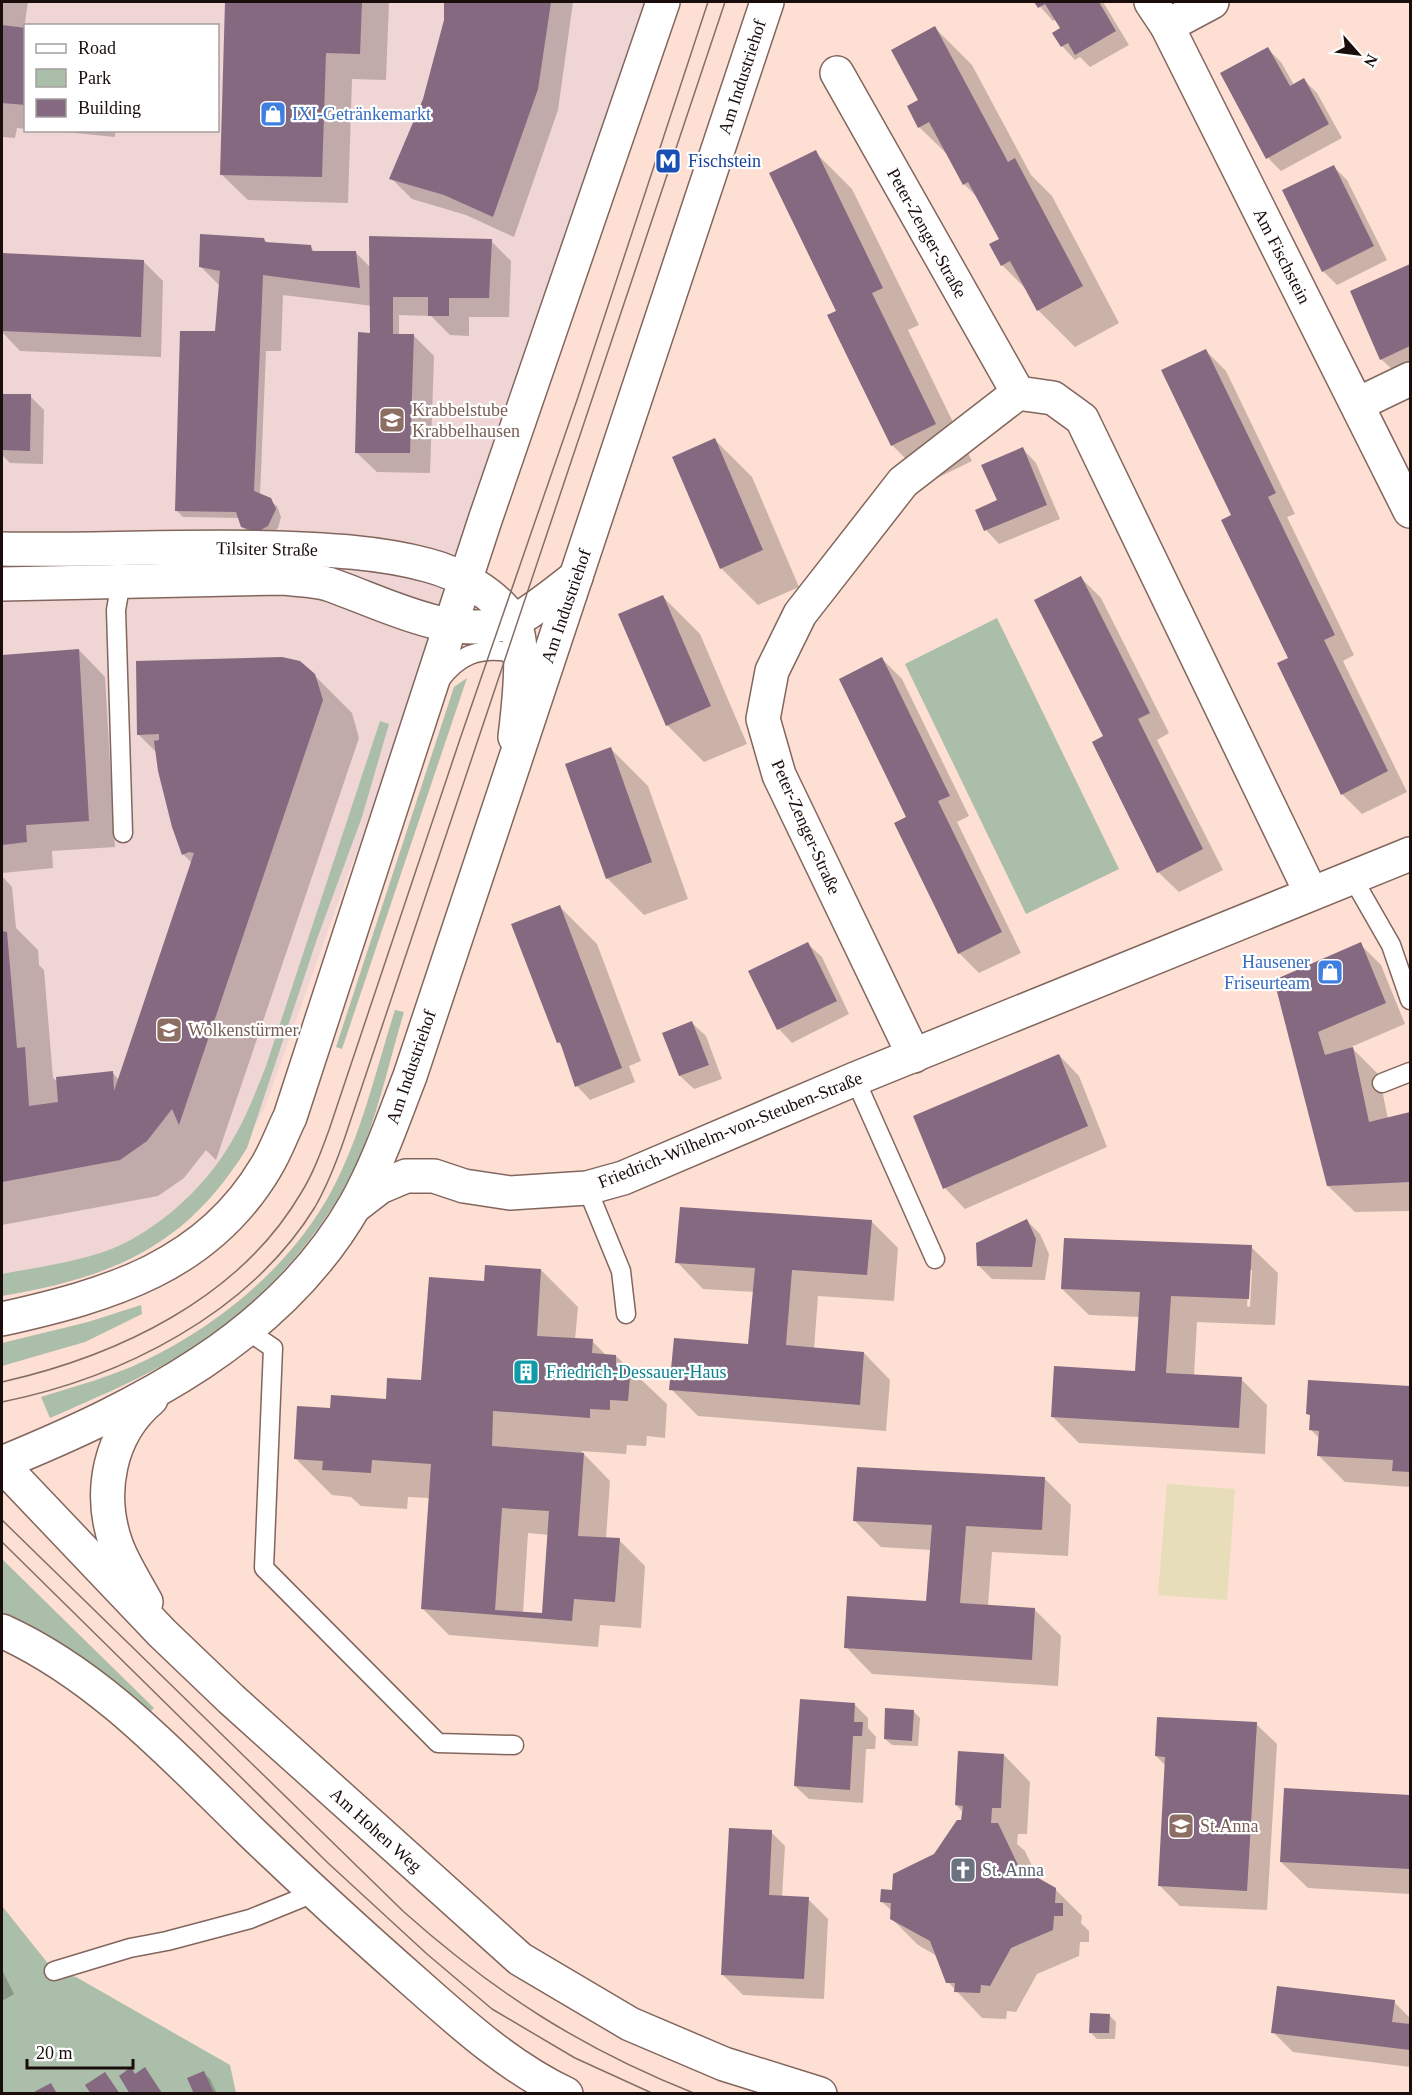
<svg xmlns="http://www.w3.org/2000/svg" width="1412" height="2095" viewBox="0 0 1412 2095" font-family="Georgia,serif">
  <rect width="100%" height="100%" fill="#fedfd3"/>
  <path fill="#f0d5d5" fill-rule="evenodd" d="M2 2H663L447 633 350 869 265 1107 233 1165 149 1242 2 1295ZM26 26H218V130H26Z"/>
  <g fill="#abbea9">
    <path d="M997 618 1119 869 1026 914 905 664Z"/>
    <path d="M467 678 342 1049 336 1047 454 687Z"/>
    <path d="M380 721 389 724 362 817 317 939 247 1148C186 1247 113 1277 2 1296V1274C38 1267 79 1262 114 1248 157 1230 203 1189 227 1149 244 1123 255 1094 266 1066Z"/>
    <path d="M395 1010 404 1012C391 1055 381 1101 365 1143 335 1221 272 1293 204 1340 156 1373 102 1395 50 1418L41 1397C75 1386 111 1377 144 1361 221 1324 292 1265 332 1190 362 1134 376 1069 395 1010Z"/>
    <path d="M141 1305 142 1314 85 1342 2 1366V1343L88 1322Z"/>
    <path d="M2 1559 154 1708 150 1712 128 1694 2 1616Z"/>
    <path d="M2 1906 54 1971 76 1977 230 2065 236 2093H2Z"/>
  </g>
  <path fill="#e7ddb8" d="M1167 1484 1235 1489 1227 1600 1158 1595Z"/>
  <g fill="#0003" fill-rule="evenodd">
    <path d="M2 2H28L24 29 26 129 17 128 15 138 2 137Z"/>
    <path d="M226 2H389L386 80 352 79 348 203 248 200 221 174Z"/>
    <path d="M446 2H573L558 110 514 237 466 215 412 199 391 178 424 100 445 20Z"/>
    <path d="M1036 2H1103L1129 45 1090 67 1080 57 1075 60 1062 46V29L1056 19 1053 21Z"/>
    <path d="M935 28 972 65 1031 175 1052 196 1119 323 1075 347 1038 310 1028 291 1002 265 1001 240 979 199 964 184 950 157 919 127 920 100Z"/>
    <path d="M1268 49 1281 62 1294 85 1304 80 1317 93 1342 138 1281 171 1268 158Z"/>
    <path d="M45 130H115V137Z"/>
    <path d="M815 152 852 189 919 325 908 330 972 461 929 482 892 445 838 311Z"/>
    <path d="M1333 166 1347 180 1387 260 1337 285 1323 271Z"/>
    <path d="M264 239 268 244 310 247 315 252 356 253 370 267 491 241 511 261 509 317H469V336L450 335 431 316 399 315V335L414 336 434 356 430 473 377 472 356 452 373 306 283 295 281 351H266L260 495 277 506 281 517 278 528 270 536 249 533 242 526 239 518 183 517 176 510 219 332 220 286 201 267Z"/>
    <path d="M3 255 143 261 163 281 161 357 20 351 2 332Z"/>
    <path d="M1410 266V365L1395 372 1381 359Z"/>
    <path d="M2 350V395L30 396 44 410 43 464 10 463 2 455V460Z"/>
    <path d="M1205 350 1226 371 1295 514 1287 517 1354 655 1343 661 1407 792 1362 814 1342 794 1290 658Z"/>
    <path d="M715 440 752 477 799 587 758 605 721 568Z"/>
    <path d="M1023 449 1036 463 1060 519 999 544 986 530 977 510 999 501Z"/>
    <path d="M1081 578 1101 598 1169 733 1157 740 1223 870 1179 892 1158 872 1105 737Z"/>
    <path d="M663 597 700 634 747 744 704 762 667 725Z"/>
    <path d="M79 650 105 677 115 847 52 851 53 868 2 873V656Z"/>
    <path d="M882 659 902 679 969 816 957 822 1021 953 979 973 959 953 908 818Z"/>
    <path d="M314 675 352 713 359 738 216 1160 206 1150 184 1178 158 1196 2 1225V876L12 887 16 928 38 950 39 965 44 970 53 1078 58 1082 112 1072 119 1080 192 863 183 854 157 753 138 734Z"/>
    <path d="M611 749 648 786 688 899 644 915 607 878Z"/>
    <path d="M560 907 597 944 641 1061 629 1066 635 1082 590 1100 577 1086 564 1048 558 1042Z"/>
    <path d="M808 944 822 957 849 1014 792 1043 779 1029 750 972Z"/>
    <path d="M1360 944 1381 965 1405 1024 1351 1047 1379 1075 1388 1119 1410 1113V1211L1355 1212 1328 1186 1275 981Z"/>
    <path d="M692 1023 706 1036 722 1079 694 1089 680 1076 664 1034Z"/>
    <path d="M1059 1055 1079 1076 1107 1147 965 1209 945 1188 915 1116Z"/>
    <path d="M871 1221 898 1248 894 1301 818 1296 814 1349 864 1353 890 1380 886 1431 698 1416 671 1389 750 1345 755 1292 703 1289 677 1262Z"/>
    <path d="M1027 1221 1040 1234 1049 1254 1045 1280 992 1279 978 1265Z"/>
    <path d="M1251 1247 1278 1273 1275 1325 1197 1322 1194 1376 1241 1379 1267 1405 1265 1454 1079 1443 1053 1417 1137 1372 1140 1317 1089 1315 1062 1289ZM1249 1270H1252L1250 1307 1247 1306Z"/>
    <path d="M541 1270 578 1307 575 1340 592 1341 607 1356H616L667 1404 665 1438 647 1436 646 1446 627 1445 626 1454 581 1451 610 1481 606 1539 619 1540 645 1566 641 1628 600 1625 598 1647 449 1635 423 1609 430 1498 408 1497 407 1509 361 1506 351 1497 332 1495 295 1458 331 1410 387 1400 423 1382 486 1283ZM528 1533 549 1535 543 1615 523 1613Z"/>
    <path d="M1309 1381 1410 1387V1487L1345 1482 1318 1455 1319 1438 1311 1430 1312 1417 1308 1414Z"/>
    <path d="M1045 1479 1071 1505 1068 1556 992 1552 988 1606 1034 1609 1061 1636 1058 1686 872 1674 846 1647 928 1603 932 1550 881 1547 854 1520Z"/>
    <path d="M855 1705 868 1718V1728L876 1737 875 1749H866L863 1803 809 1799 795 1786Z"/>
    <path d="M913 1711 920 1718 918 1746 892 1745 885 1739Z"/>
    <path d="M1256 1724 1277 1744 1267 1910 1180 1906 1160 1886 1166 1766 1156 1756Z"/>
    <path d="M1004 1755 1030 1782 1027 1834H1018L1017 1844 1025 1851 1038 1879 1055 1889 1082 1916 1081 1923 1089 1931V1942H1080L1079 1956 1037 1974 1016 2012 1007 2011 1006 2019 982 2018 948 1982 937 1956 918 1945 891 1918 892 1911 882 1902 936 1855 962 1822 963 1812 956 1805Z"/>
    <path d="M1285 1790 1410 1796V1894L1308 1888 1281 1862Z"/>
    <path d="M771 1832 785 1846 782 1897 808 1899 828 1919 824 1999 743 1995 723 1975Z"/>
    <path d="M2 1970 14 1994 2 2001Z"/>
    <path d="M1394 2002 1410 2018V2067L1293 2052 1273 2032Z"/>
    <path d="M1110 2016 1116 2022 1115 2039H1097L1090 2032Z"/>
    <path d="M131 2069 136 2075 145 2069 163 2094H132Z"/>
    <path d="M204 2073 210 2079 217 2094H196Z"/>
  </g>
  <g fill="#846980" fill-rule="evenodd">
    <path d="M225 2H362L360 54 326 53 322 177 220 175Z"/>
    <path d="M444 2H551L538 89 493 217 444 195 389 179 423 99 444 20Z"/>
    <path d="M1034 2H1099L1116 31 1075 55 1068 43 1061 47 1052 33 1060 28 1045 4 1038 8Z"/>
    <path d="M2 25 26 28V105L2 103Z"/>
    <path d="M935 26 1008 162 1015 158 1083 286 1037 311 1010 261 1001 266 989 244 999 239 968 182 963 185 929 122 918 128 907 106 918 100 891 50Z"/>
    <path d="M1268 47 1290 86 1304 78 1329 124 1266 159 1220 73Z"/>
    <path d="M816 150 883 288 872 293 936 424 891 446 827 315 836 311 769 173Z"/>
    <path d="M1334 165 1374 246 1322 272 1282 190Z"/>
    <path d="M200 234 264 238 265 242 311 245 312 251H356L360 288 263 275 254 491 271 498 276 509 268 526 257 532 241 527 236 512 175 511 180 331H215L220 271 199 267Z"/>
    <path d="M369 236 492 239 489 298H449V316H428V297H393V334H414L410 453H355L358 332 370 333Z"/>
    <path d="M2 253 144 260 141 337 2 331Z"/>
    <path d="M1410 264V346L1380 360 1350 291Z"/>
    <path d="M1206 349 1276 493 1268 497 1335 635 1324 640 1388 771 1341 795 1277 663 1288 658 1221 520 1231 515 1161 370Z"/>
    <path d="M2 394H31L30 451 2 450Z"/>
    <path d="M715 438 763 550 720 569 672 457Z"/>
    <path d="M1023 447 1047 505 984 531 975 510 997 500 981 465Z"/>
    <path d="M1081 576 1150 713 1138 719 1203 849 1157 873 1092 742 1103 736 1034 600Z"/>
    <path d="M663 595 711 706 666 726 618 614Z"/>
    <path d="M79 649 89 821 26 825 27 842 2 845V655Z"/>
    <path d="M282 657 300 661 315 674 323 700 179 1125 172 1109 147 1141 120 1160 2 1182V931L7 932 17 1048 25 1047 29 1106 58 1102 56 1077 113 1071 114 1091 194 853 189 852 182 855 172 827 158 771 154 741 159 740V734L137 735 136 661Z"/>
    <path d="M882 657 950 796 938 801 1002 932 958 954 894 823 906 817 839 679Z"/>
    <path d="M611 747 652 862 606 879 565 764Z"/>
    <path d="M560 905 622 1068 575 1087 560 1042 557 1043 511 924Z"/>
    <path d="M808 942 837 1001 777 1030 748 971Z"/>
    <path d="M1361 942 1386 1003 1318 1032 1325 1055 1353 1047 1369 1122 1410 1112V1182L1327 1186 1274 980Z"/>
    <path d="M692 1021 709 1065 679 1076 662 1033Z"/>
    <path d="M1059 1054 1088 1126 943 1189 913 1116Z"/>
    <path d="M680 1207 872 1220 867 1275 792 1270 786 1345 864 1352 860 1405 669 1390 674 1338 748 1344 755 1268 675 1263Z"/>
    <path d="M1027 1219 1036 1239 1032 1267 977 1266 976 1243Z"/>
    <path d="M1064 1238 1252 1245 1249 1299 1171 1296 1166 1373 1242 1377 1239 1428 1051 1417 1054 1366 1135 1371 1140 1292 1061 1289Z"/>
    <path d="M485 1265 541 1269 537 1336 593 1339 592 1353 616 1355V1365L631 1366 628 1401 610 1400V1410L590 1409V1418L493 1411 492 1446 584 1453 578 1536 620 1538 615 1602 574 1599 572 1621 421 1609 431 1464 372 1460 371 1473 322 1470 323 1461 294 1459 297 1406 330 1408 331 1395 386 1399 387 1378 421 1380 429 1277 484 1281ZM502 1508 549 1511 542 1613 495 1610Z"/>
    <path d="M1308 1380 1410 1386V1472L1392 1471 1393 1460 1317 1456 1319 1431 1309 1430 1310 1415 1306 1414Z"/>
    <path d="M857 1467 1045 1477 1042 1530 966 1526 960 1603 1035 1608 1032 1660 844 1648 847 1596 926 1601 932 1525 853 1521Z"/>
    <path d="M800 1699 855 1703 854 1722H863L862 1736H853L850 1790 794 1786Z"/>
    <path d="M885 1708 914 1710 912 1741 884 1739Z"/>
    <path d="M1157 1717 1257 1722 1247 1891 1158 1886 1165 1757 1155 1756Z"/>
    <path d="M958 1751 1004 1754 1001 1808H992L991 1823H998L1019 1867 1056 1888 1055 1903H1063V1916H1054L1053 1930 1011 1948 990 1986 981 1985 980 1993 954 1992 955 1983H946L930 1941 890 1919 891 1903 880 1902 881 1889 892 1890 893 1874 934 1854 957 1820H961L963 1806 955 1805Z"/>
    <path d="M1284 1788 1410 1795V1869L1280 1862Z"/>
    <path d="M729 1828 772 1830 769 1895 809 1897 804 1979 721 1975Z"/>
    <path d="M1277 1986 1395 2000 1392 2022 1410 2024V2050L1271 2033Z"/>
    <path d="M1090 2013 1110 2014 1109 2033H1089Z"/>
    <path d="M131 2067 135 2074 145 2067 161 2092 130 2094 119 2076Z"/>
    <path d="M204 2071 214 2094H194L187 2078Z"/>
    <path d="M105 2072 120 2094H91L85 2085Z"/>
    <path d="M51 2083 57 2094H35L34 2092Z"/>
  </g>
  <g fill="none" stroke-linecap="round" stroke-linejoin="round">
    <defs>
      <g id="service">
        <path d="M121 581 116 610 123 833"/>
        <path d="M440 680C458 656 478 647 508 652L519 668"/>
        <path d="M1352 877 1391 945 1410 1000"/>
        <path d="M855 1079 935 1259"/>
        <path d="M1382 1083 1410 1072"/>
        <path d="M587 1188 621 1271 626 1314"/>
        <path d="M248 1331 273 1348 264 1568 438 1743 514 1745"/>
        <path d="M54 1971 130 1948 167 1941 250 1919 314 1893"/>
      </g>
      <g id="minor">
        <path d="M1151 2 1167 26 1410 511"/>
        <path d="M1167 26 1212 2"/>
        <path d="M837 73 1018 393 1053 398 1082 419 1311 893"/>
        <path d="M1358 404 1410 379"/>
        <path d="M2 549C94 551 186 545 278 548 328 550 379 552 427 565 458 573 495 593 513 621 527 642 518 712 515 737"/>
        <path d="M2 584 283 578C297 580 314 580 328 584 384 603 450 641 511 622 528 616 560 589 576 577"/>
        <path d="M914 1056 779 775 763 719 772 671 800 614 903 482 1018 393"/>
        <path d="M354 1207 380 1187 406 1176H434L464 1186 510 1193 587 1188 623 1178 855 1079 1410 854"/>
      </g>
      <g id="secondary">
        <path d="M2 1319C109 1295 207 1267 266 1167 276 1151 282 1133 290 1117L484 523 663 2"/>
        <path d="M2 1463C138 1407 279 1338 355 1205 378 1164 393 1120 410 1076L767 2"/>
        <path d="M2 1465 162 1633 231 1699 520 1959 630 2024 724 2064 820 2094"/>
        <path d="M146 1602C136 1583 123 1564 116 1544 98 1493 109 1434 151 1399"/>
        <path d="M2 1631C99 1675 173 1756 248 1829 304 1883 361 1935 419 1986 464 2026 511 2068 566 2094"/>
      </g>
    </defs>
    <use href="#service" stroke="#82665d" stroke-width="21"/>
    <use href="#minor" stroke="#82665d" stroke-width="36"/>
    <use href="#secondary" stroke="#82665d" stroke-width="36"/>
    <use href="#service" stroke="#fff" stroke-width="18"/>
    <use href="#minor" stroke="#fff" stroke-width="33"/>
    <use href="#secondary" stroke="#fff" stroke-width="33"/>
    <g stroke="#836f67" stroke-width="1.5">
      <path d="M2 1382C117 1356 239 1299 301 1193 313 1174 321 1152 329 1130L460 739 578 397 708 2"/>
      <path d="M2 1402C121 1378 249 1314 315 1207 327 1186 336 1163 344 1140L725 2"/>
      <path d="M2 1520 404 1912C495 1993 582 2049 696 2094"/>
      <path d="M2 1542 328 1863 427 1954 492 2009 575 2058 654 2094"/>
    </g>
  </g>
  <defs>
    <symbol id="shop-square" viewBox="-11 -11 22 22"><rect x="-9" y="-9" width="18" height="18" rx="4" fill="#3f7fe0" stroke="#fff"/><path d="M-5-2.5h2.3a2.7 3.5 0 0 1 5.4 0H5L5.5 6h-11ZM-1.5-2.5h3a1.5 2.3 0 0 0-3 0Z" fill="#fff"/></symbol>
    <symbol id="metro-square" viewBox="-11 -11 22 22"><rect x="-9" y="-9" width="18" height="18" rx="4" fill="#1a4fb4" stroke="#fff"/><path d="M-5.5 5V-5H-3L0 0L3-5H5.5V5H3V-.5L0 4L-3-.5V5Z" fill="#fff"/></symbol>
    <symbol id="school-square" viewBox="-11 -11 22 22"><rect x="-9" y="-9" width="18" height="18" rx="4" fill="#8d6e63" stroke="#fff"/><path d="M0-5L7-2L0 1L-7-2ZM-4 1L0 2.5L4 1V4Q0 6-4 4Z" fill="#fff"/></symbol>
    <symbol id="building-square" viewBox="-11 -11 22 22"><rect x="-9" y="-9" width="18" height="18" rx="4" fill="#0f9aa8" stroke="#fff"/><path d="M-4-6H4V6H1V3H-1V6H-4ZM-2.5-4.3h1.7v1.8h-1.7ZM.8-4.3h1.7v1.8H.8ZM-2.5-1h1.7V.8h-1.7ZM.8-1h1.7V.8H.8Z" fill="#fff"/></symbol>
    <symbol id="church-square" viewBox="-11 -11 22 22"><rect x="-9" y="-9" width="18" height="18" rx="4" fill="#6b7280" stroke="#fff"/><path d="M-1.2-6h2.4v3.5h3.3v2.4h-3.3V6h-2.4V-.1h-3.3v-2.4h3.3Z" fill="#fff"/></symbol>
  </defs>
  <g fill-rule="evenodd">
    <use href="#shop-square" x="258" y="99" width="30" height="30"/>
    <use href="#metro-square" x="653" y="146" width="30" height="30"/>
    <use href="#school-square" x="377" y="405" width="30" height="30"/>
    <use href="#shop-square" x="1315" y="957" width="30" height="30"/>
    <use href="#school-square" x="154" y="1015" width="30" height="30"/>
    <use href="#building-square" x="511" y="1357" width="30" height="30"/>
    <use href="#school-square" x="1166" y="1811" width="30" height="30"/>
    <use href="#church-square" x="948" y="1855" width="30" height="30"/>
  </g>
  <g text-anchor="middle" dominant-baseline="central" stroke-width="4.5" stroke-linejoin="round" paint-order="stroke">
    <g font-size="18" fill="#190e0b" stroke="#fff">
      <text transform="translate(742 77) rotate(-72)">Am Industriehof</text>
      <text transform="translate(927 233) rotate(61)">Peter-Zenger-Straße</text>
      <text transform="translate(1282 256) rotate(63)">Am Fischstein</text>
      <text transform="translate(267 549) rotate(1)">Tilsiter Straße</text>
      <text transform="translate(566 606) rotate(-71)">Am Industriehof</text>
      <text transform="translate(806 827) rotate(66)">Peter-Zenger-Straße</text>
      <text transform="translate(411 1067) rotate(-71)">Am Industriehof</text>
      <text transform="translate(730 1130) rotate(-22)">Friedrich-Wilhelm-von-Steuben-Straße</text>
      <text transform="translate(376 1830) rotate(42)">Am Hohen Weg</text>
    </g>
    <g font-size="18" fill="#366cbe" stroke="#fff" text-anchor="start">
      <text x="292" y="114">IXI-Getränkemarkt</text>
      <text x="1310" y="962" text-anchor="end">Hausener<tspan x="1310" dy="21">Friseurteam</tspan></text>
    </g>
    <g font-size="18" fill="#164399" stroke="#fff" text-anchor="start">
      <text x="688" y="161">Fischstein</text>
    </g>
    <g font-size="18" fill="#785e54" stroke="#fff" text-anchor="start">
      <text x="412" y="410">Krabbelstube<tspan x="412" dy="21">Krabbelhausen</tspan></text>
      <text x="188" y="1030">Wolkenstürmer</text>
      <text x="1200" y="1826">St.Anna</text>
    </g>
    <g font-size="18" fill="#0d838f" stroke="#fff" text-anchor="start">
      <text x="546" y="1372">Friedrich-Dessauer-Haus</text>
    </g>
    <g font-size="18" fill="#5b616d" stroke="#fff" text-anchor="start">
      <text x="982" y="1870">St. Anna</text>
    </g>
  </g>
  <rect width="1412" height="2095" fill="none" stroke="#190e0b" stroke-width="6"/>
  <rect x="24" y="24" width="195" height="108" fill="#ffffff" stroke="#a39f9d" stroke-width="1.5"/>
  <rect x="36" y="44" width="30" height="9" fill="#ffffff" stroke="#a39f9d" stroke-width="1.5"/>
  <text x="78" y="54" font-size="18" fill="#190e0b">Road</text>
  <rect x="36" y="69" width="30" height="18" fill="#abbea9" stroke="#a39f9d" stroke-width="1.5"/>
  <text x="78" y="84" font-size="18" fill="#190e0b">Park</text>
  <rect x="36" y="99" width="30" height="18" fill="#846980" stroke="#a39f9d" stroke-width="1.5"/>
  <text x="78" y="114" font-size="18" fill="#190e0b">Building</text>
  <g transform="translate(1358 54) rotate(118)" stroke="#ffffff" stroke-width="4.5" paint-order="stroke">
  <path d="M0-4.5L10 22L0 15L-10 22Z" fill="#190e0b"/>
  <text y="-9" font-size="16" font-weight="bold" text-anchor="middle" fill="#190e0b">N</text>
  </g>
  <path d="M27 2059v9h106v-9" fill="none" stroke="#190e0b" stroke-width="3"/>
  <text x="36" y="2059" font-size="18" fill="#190e0b" stroke="#ffffff" stroke-width="4.5" paint-order="stroke">20 m</text>
</svg>
